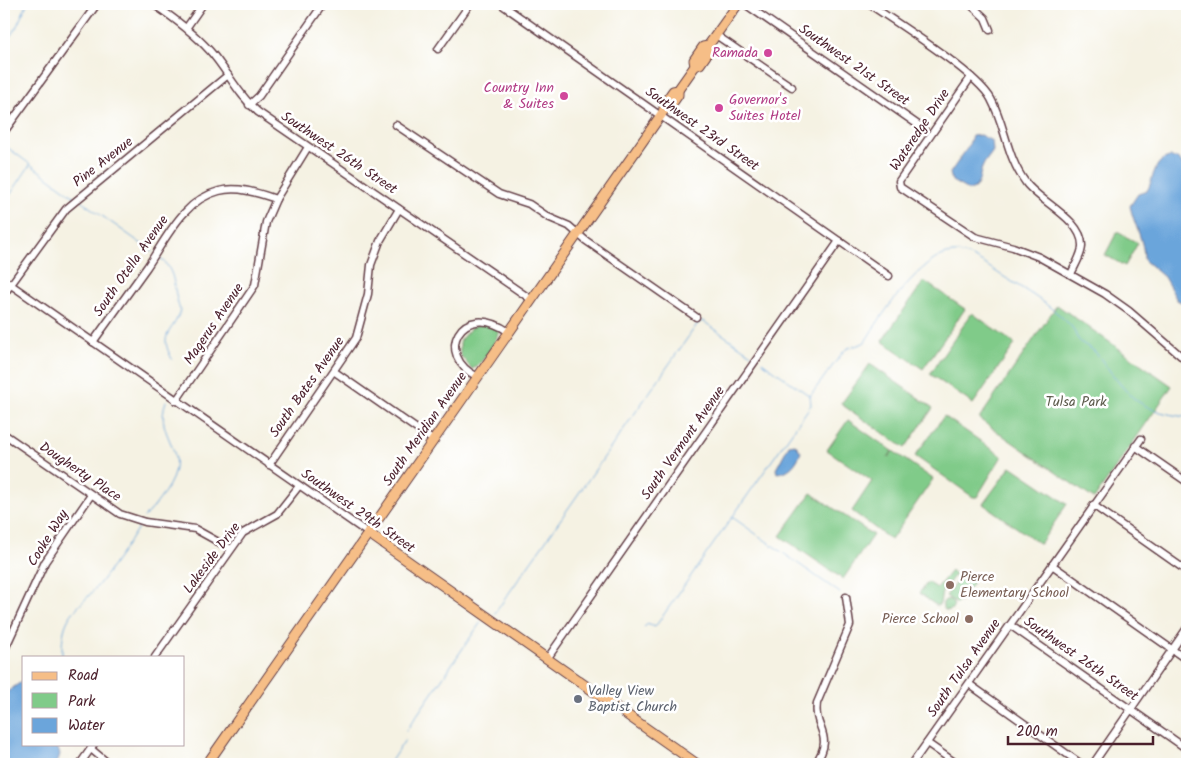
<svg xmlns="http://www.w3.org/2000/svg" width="1191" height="768" viewBox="0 0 1191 768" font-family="Kalam,sans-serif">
  <rect width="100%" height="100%" fill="#fff"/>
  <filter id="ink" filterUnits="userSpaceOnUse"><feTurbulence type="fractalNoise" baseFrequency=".02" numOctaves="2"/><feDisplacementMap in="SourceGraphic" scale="10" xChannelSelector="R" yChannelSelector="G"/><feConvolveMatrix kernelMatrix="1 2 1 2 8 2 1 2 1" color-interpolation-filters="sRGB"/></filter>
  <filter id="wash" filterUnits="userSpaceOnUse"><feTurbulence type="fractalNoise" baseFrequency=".0096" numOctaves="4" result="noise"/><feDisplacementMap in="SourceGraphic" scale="20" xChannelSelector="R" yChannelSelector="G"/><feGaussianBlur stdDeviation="1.12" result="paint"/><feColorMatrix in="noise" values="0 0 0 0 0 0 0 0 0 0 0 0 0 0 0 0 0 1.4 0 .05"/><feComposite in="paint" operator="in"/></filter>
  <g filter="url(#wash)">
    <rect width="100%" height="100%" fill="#f5f2e3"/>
    <g fill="#80cb89" stroke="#65755a">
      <path d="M1117 232 1138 243 1125 266 1105 255Z"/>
      <path d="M924 281 965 309 923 369 882 341Z"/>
      <path d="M1057 305 1172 386 1094 499 979 419Z"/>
      <path d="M972 313 1015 344 973 404 930 374Z"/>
      <path d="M483 323 498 329C501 337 480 367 472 369L460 355V340L471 328Z"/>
      <path d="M870 364 933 408 905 448 841 404Z"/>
      <path d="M944 416 1002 456 977 497H973L915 456Z"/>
      <path d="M848 420 892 451 888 458 893 451 933 479 891 540 852 511 872 481 827 450Z"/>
      <path d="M1011 466 1067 504 1040 544 983 504Z"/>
      <path d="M811 493 873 535 843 579 780 536Z"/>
      <path d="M951 571 955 575 942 592 940 604 937 606 919 593 928 582 937 588Z"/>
      <path d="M962 574 973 583 957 604 946 596Z"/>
      <circle cx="948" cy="605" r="5.5"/>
    </g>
    <g fill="#6ba5db" stroke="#5a6283">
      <path d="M980 135 992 141 993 151C990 156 984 162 982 168 978 179 981 188 968 190L952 181 950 173 968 147 972 136Z"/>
      <path d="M1170 157 1179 159 1185 170 1187 305 1177 300 1164 277 1144 260C1145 242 1134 225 1130 206L1138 194 1147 191C1154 179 1153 160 1170 157Z"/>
      <path d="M795 444 801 452C797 463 789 473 777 473L776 469 789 445Z"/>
      <path d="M24 680V744H56L60 754 57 764H4V694Z"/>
    </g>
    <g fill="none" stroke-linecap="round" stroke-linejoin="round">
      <g stroke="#6ba5db" stroke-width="1">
        <path d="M4 44 16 28 27 4"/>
        <path d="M4 145 76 198"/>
        <path d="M81 201 153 252"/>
        <path d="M4 204 30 165"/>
        <path d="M157 255C179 273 171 285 180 310 174 334 157 331 172 359"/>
        <path d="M762 362 810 396"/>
        <path d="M144 517C152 511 158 502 164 493 195 449 152 439 166 401"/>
        <path d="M732 517 840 593"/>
        <path d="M495 613 698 323 703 321 751 354"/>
        <path d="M644 627 648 624 655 627 811 405 810 396 843 352C849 345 857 347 865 342 880 317 922 254 953 253 970 252 987 266 1001 275 1025 290 1051 305 1071 326 1075 330 1075 335 1078 339 1082 345 1091 347 1096 353 1127 392 1133 411 1187 417"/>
        <path d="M62 657C61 612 75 614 99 584 113 566 127 546 139 526"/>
        <path d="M406 731 481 622"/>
        <path d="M389 764 405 740"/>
      </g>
    </g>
  </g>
  <g filter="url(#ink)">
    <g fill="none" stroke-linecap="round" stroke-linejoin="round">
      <defs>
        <g id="minor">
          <path d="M153 4C174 18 193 32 210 51 227 70 238 95 258 112L532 300"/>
          <path d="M501 4 889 276"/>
          <path d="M745 4 924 129"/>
          <path d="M869 4C897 23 977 73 991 99 1006 127 1006 156 1026 183 1040 202 1083 220 1082 246 1082 255 1075 265 1071 274"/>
          <path d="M970 4 985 18 990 30"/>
          <path d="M187 27 203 4"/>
          <path d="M716 35 792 87"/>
          <path d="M438 49 470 4"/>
          <path d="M971 77 899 181 900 187 975 237 1013 247 1039 257 1105 294 1129 311 1181 356 1187 358"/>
          <path d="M249 105 259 96 323 4"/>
          <path d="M396 125 499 194 529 204 548 217 569 226 585 240 696 317"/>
          <path d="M4 132 97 4"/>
          <path d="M4 280 368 533"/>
          <path d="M4 294 66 209 228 75"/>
          <path d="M93 342C111 317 129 292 147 267 166 239 183 200 219 191 238 186 258 193 276 199"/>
          <path d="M335 372 434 441"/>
          <path d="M478 377C433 356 460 298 509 332"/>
          <path d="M176 401 255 285 266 222 276 199 308 147"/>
          <path d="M4 434 120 514 145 522 195 529 231 549"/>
          <path d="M1135 446 1187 482"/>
          <path d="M269 465 356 338 368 294 371 265 380 241 399 209"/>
          <path d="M1093 505 1187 571"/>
          <path d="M1052 565 1187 660"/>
          <path d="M1010 625 1187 749"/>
          <path d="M4 651 45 562 91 495"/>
          <path d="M155 657 243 533 277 514 299 486"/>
          <path d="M547 659 839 241"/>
          <path d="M969 684 1081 764"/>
          <path d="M927 743 957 764"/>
          <path d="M91 749 109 764"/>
          <path d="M80 764 94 744"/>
          <path d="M815 764C836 734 813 730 817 703L850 625 846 597"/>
          <path d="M912 764 1141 439"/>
          <path d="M1093 764 1187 628"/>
        </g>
        <g id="major">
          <path d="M695 66 694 60 703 47 708 46 738 4"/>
          <path d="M664 110V104L673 91 678 90 695 66 700 64 709 51 708 46"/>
          <path d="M368 533 697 764"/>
          <path d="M207 764 661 115 664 110 669 108 678 95V90"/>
        </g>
      </defs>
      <use href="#minor" stroke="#643f47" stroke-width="9"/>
      <use href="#major" stroke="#643f47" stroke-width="11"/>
      <use href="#minor" stroke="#fff" stroke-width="6"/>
      <use href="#major" stroke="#f6be87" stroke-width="9"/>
    </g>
  </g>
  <g fill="#d1479c" stroke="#fff" stroke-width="2">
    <circle cx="768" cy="53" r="5"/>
    <circle cx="564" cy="96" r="5"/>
    <circle cx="719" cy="108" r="5"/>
  </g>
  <g fill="#8d6e63" stroke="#fff" stroke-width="2">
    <circle cx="950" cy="585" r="5"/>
    <circle cx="969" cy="619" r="5"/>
  </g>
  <circle fill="#6b7280" stroke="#fff" stroke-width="2" cx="578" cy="699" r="5"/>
  <g text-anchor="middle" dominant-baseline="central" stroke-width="5" stroke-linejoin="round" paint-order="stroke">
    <g font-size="14" fill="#b23c85" stroke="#fff" text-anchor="end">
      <text x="758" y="53">Ramada</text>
      <text x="554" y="88">Country Inn<tspan x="554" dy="16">&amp; Suites</tspan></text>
      <text x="729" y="100" text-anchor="start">Governor's<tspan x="729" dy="16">Suites Hotel</tspan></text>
    </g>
    <g font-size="14" fill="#4a1f2b" stroke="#fff">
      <text transform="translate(854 65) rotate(35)">Southwest 21st Street</text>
      <text transform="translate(702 129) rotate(35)">Southwest 23rd Street</text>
      <text transform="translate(920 130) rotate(-56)">Wateredge Drive</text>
      <text transform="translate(339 153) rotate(34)">Southwest 26th Street</text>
      <text transform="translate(103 162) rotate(-38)">Pine Avenue</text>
      <text transform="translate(131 266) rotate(-55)">South Otella Avenue</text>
      <text transform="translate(214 324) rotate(-56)">Magerus Avenue</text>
      <text transform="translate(307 387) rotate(-55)">South Bates Avenue</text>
      <text transform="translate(425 429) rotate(-55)">South Meridian Avenue</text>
      <text transform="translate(683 443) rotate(-55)">South Vermont Avenue</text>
      <text transform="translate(80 472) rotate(34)">Dougherty Place</text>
      <text transform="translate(358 511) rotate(35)">Southwest 29th Street</text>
      <text transform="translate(48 538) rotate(-58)">Cooke Way</text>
      <text transform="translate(212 558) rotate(-53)">Lakeside Drive</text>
      <text transform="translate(1081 659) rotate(35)">Southwest 26th Street</text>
      <text transform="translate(964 668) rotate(-55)">South Tulsa Avenue</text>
    </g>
    <g font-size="14" fill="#5d5b4c" stroke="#fff">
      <text x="1076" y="402">Tulsa Park</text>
    </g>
    <g font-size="14" fill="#785e54" stroke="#fff" text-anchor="start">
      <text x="960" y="577">Pierce<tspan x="960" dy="16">Elementary School</tspan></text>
      <text x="959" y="619" text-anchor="end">Pierce School</text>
    </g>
    <g font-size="14" fill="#5b616d" stroke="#fff" text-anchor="start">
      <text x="588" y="691">Valley View<tspan x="588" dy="16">Baptist Church</tspan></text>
    </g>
  </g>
  <rect width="1191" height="768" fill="none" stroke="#fff" stroke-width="20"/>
  <rect x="22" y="656" width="162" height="90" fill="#ffffff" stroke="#b7a5aa"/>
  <rect x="32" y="672" width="25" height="8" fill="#f6be87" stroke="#b7a5aa"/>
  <text x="68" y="680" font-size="15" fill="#4a1f2b">Road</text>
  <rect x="32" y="693" width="25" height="15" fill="#80cb89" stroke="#b7a5aa"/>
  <text x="68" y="706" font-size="15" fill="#4a1f2b">Park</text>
  <rect x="32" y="718" width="25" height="15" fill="#6ba5db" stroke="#b7a5aa"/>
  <text x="68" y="730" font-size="15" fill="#4a1f2b">Water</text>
  <path d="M1008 736v8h145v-8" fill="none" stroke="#4a1f2b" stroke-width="2.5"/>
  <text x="1016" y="736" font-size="15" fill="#4a1f2b" stroke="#ffffff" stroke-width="4" paint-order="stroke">200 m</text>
</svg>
